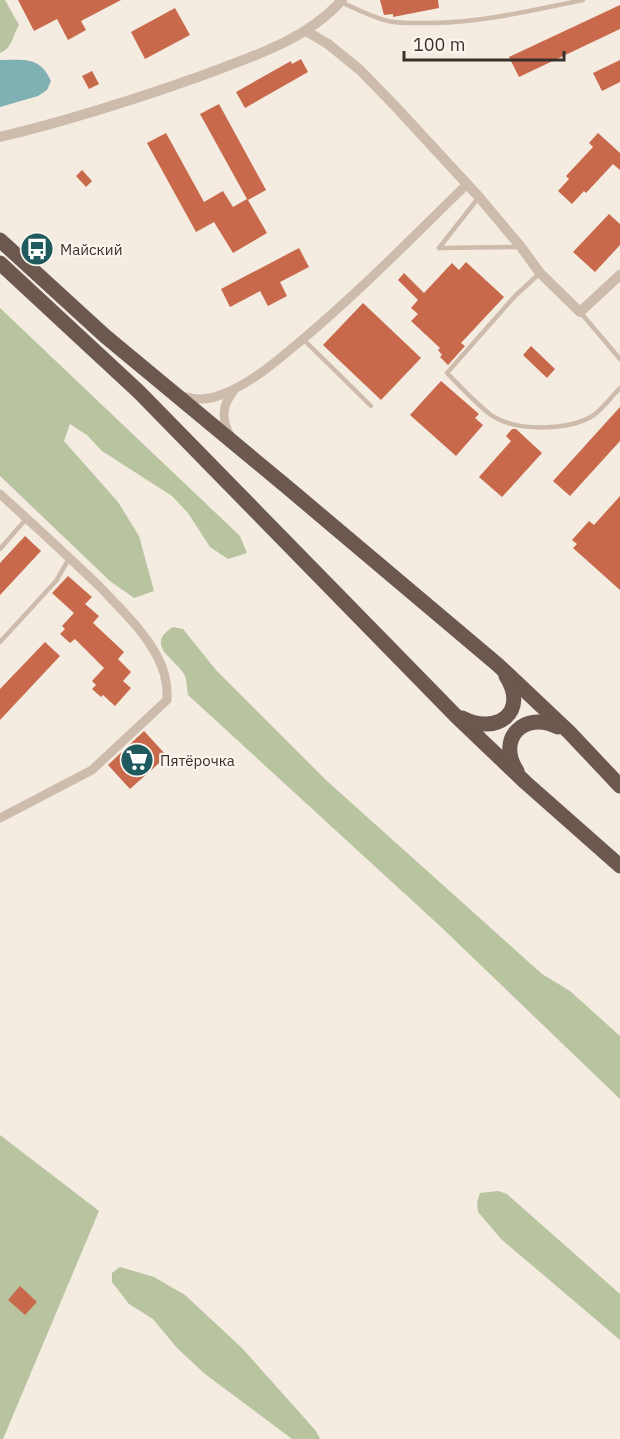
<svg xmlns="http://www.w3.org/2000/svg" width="620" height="1439" viewBox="0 0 620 1439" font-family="'IBM Plex Sans',sans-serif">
  <rect width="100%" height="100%" fill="#f4ebe1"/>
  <g fill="#b8c4a0">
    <path d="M0 0H5L19 25C12 36 13 48 0 53Z"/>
    <path d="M0 308 240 536 247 553 228 559 210 547 188 513 172 496 102 451 87 435 70 424 64 441 118 502 139 536 154 591 134 598 110 581 0 476Z"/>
    <path d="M173 627 183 629 216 670 327 781 542 974 570 991 620 1036V1099L441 927 188 695C187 690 187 681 185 676 177 659 143 646 173 627Z"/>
    <path d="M0 1135 99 1211 3 1439H0Z"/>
    <path d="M498 1191 507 1194 620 1294V1340L501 1239 478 1212 477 1202 480 1193Z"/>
    <path d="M120 1267 154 1277 185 1295 242 1348 316 1431 320 1439H292L205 1374 177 1348 153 1319 129 1304 112 1282V1273Z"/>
  </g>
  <path fill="#7fb0b2" d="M0 60C24 60 40 56 51 81L47 90 38 96 0 107Z"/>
  <g fill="#c8694b">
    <path d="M18 0H121L81 21 86 30 68 40 57 19 34 31Z"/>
    <path d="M380 0H438L439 8 393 17V14L384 15Z"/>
    <path d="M620 5V29L519 77 509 57Z"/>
    <path d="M175 8 190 35 145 59 131 32Z"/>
    <path d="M301 59 308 72 245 108 236 92 291 61 292 64Z"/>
    <path d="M620 60V82L602 91 593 73Z"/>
    <path d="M92 71 99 84 89 89 82 76Z"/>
    <path d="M219 104 266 190 248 200 267 233 233 253 214 222 196 232 147 143 166 133 204 202 223 191 233 207 247 199 200 114Z"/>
    <path d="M598 133 620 153V170L613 164 586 193 584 191 572 204 558 191 569 179 566 176 593 147 589 143Z"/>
    <path d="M82 170 92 181 86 187 76 176Z"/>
    <path d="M609 214 620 224V245L595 272 573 252Z"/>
    <path d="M299 248 309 267 280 282 287 296 268 306 260 291 230 307 221 289Z"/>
    <path d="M466 262 504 297 461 343 465 346 448 365 440 357 442 355 438 350 440 348 411 321 418 314 411 308 418 300 398 280 404 273 424 293 452 263 459 270Z"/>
    <path d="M363 303 421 358 381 400 323 345Z"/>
    <path d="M531 346 555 369 547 378 523 355Z"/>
    <path d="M441 381 479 414 475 418 483 425 456 456 410 415Z"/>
    <path d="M620 407V441L570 496 553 481Z"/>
    <path d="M512 429H516L542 453 502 497 479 477 511 441 506 436Z"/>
    <path d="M620 496V590L573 548 577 544 572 540 589 521 594 525Z"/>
    <path d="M25 536 41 551 0 595V563Z"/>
    <path d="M68 576 92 597 85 604 99 616 93 623 124 652 118 659 131 672 123 681 131 688 115 706 103 695 101 697 92 689 96 685 92 681 104 668 75 639 70 643 60 634 65 629 62 626 74 613 52 593Z"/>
    <path d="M45 642 60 656 0 720V689Z"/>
    <path d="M144 731 167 756 130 789 108 765Z"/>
    <path d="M20 1286 37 1302 25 1315 8 1300Z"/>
  </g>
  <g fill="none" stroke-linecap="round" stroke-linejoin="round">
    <g stroke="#cdbbac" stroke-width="4.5">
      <path d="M341 2C356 9 371 17 388 21 402 24 419 23 434 23 485 22 533 10 583 0"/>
      <path d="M439 248 520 247"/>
      <path d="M439 248 479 197"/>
      <path d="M540 273 515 296 447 373C461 387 475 403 491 415 516 432 569 431 594 415 603 408 612 396 620 388"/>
      <path d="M581 313 620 359"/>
      <path d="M303 339 371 406"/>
      <path d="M0 549 27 518"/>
      <path d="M0 642 56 581 70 557"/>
    </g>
    <g stroke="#cdbbac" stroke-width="9">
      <path d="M183 396C197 401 209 400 223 394 252 383 279 359 303 339 360 291 413 237 467 184"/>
      <path d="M231 437C222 422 221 406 233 392"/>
      <path d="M0 494C34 525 68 556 101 588 121 609 143 630 157 656 164 669 168 685 167 700L92 770 0 818"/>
    </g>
    <g stroke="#cdbbac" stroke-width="10">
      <path d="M306 31 328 44 360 70 395 106 479 197 521 247 540 273 580 312 620 275"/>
      <path d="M0 137C67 121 133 100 198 77 248 58 306 41 342 0"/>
    </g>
    <g stroke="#6c584f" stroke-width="15">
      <path d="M0 240 105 336 287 487 498 665 569 732 620 786"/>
      <path d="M0 263 139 392 456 716 525 782 620 866"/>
      <path d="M462 718C497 736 529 712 506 676"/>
      <path d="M517 771C496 739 524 710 558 727"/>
    </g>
  </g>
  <defs>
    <symbol id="bus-disc" viewBox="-11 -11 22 22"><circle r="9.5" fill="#1f5a5e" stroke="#fbf5ee"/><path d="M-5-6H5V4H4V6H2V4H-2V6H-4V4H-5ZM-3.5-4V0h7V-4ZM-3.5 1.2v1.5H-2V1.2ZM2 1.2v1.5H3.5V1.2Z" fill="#fff"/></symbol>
    <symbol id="supermarket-disc" viewBox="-11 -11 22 22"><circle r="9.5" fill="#1f5a5e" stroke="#fbf5ee"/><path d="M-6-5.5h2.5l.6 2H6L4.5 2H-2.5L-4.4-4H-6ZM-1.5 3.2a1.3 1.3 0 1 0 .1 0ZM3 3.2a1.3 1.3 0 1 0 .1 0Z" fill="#fff"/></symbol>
  </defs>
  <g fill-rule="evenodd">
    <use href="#bus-disc" x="18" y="230" width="38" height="38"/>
    <use href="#supermarket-disc" x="118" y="741" width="38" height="38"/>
  </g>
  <g text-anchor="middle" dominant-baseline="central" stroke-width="4.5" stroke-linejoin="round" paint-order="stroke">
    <g font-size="15" fill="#3b302b" stroke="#fbf5ee" text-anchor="start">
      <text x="60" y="249">Майский</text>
      <text x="160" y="760">Пятёрочка</text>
    </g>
  </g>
  <path d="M404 51v9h160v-9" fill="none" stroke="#3b302b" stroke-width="3"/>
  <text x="413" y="51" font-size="18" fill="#3b302b" stroke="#fbf5ee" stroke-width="4.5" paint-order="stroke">100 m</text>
</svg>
